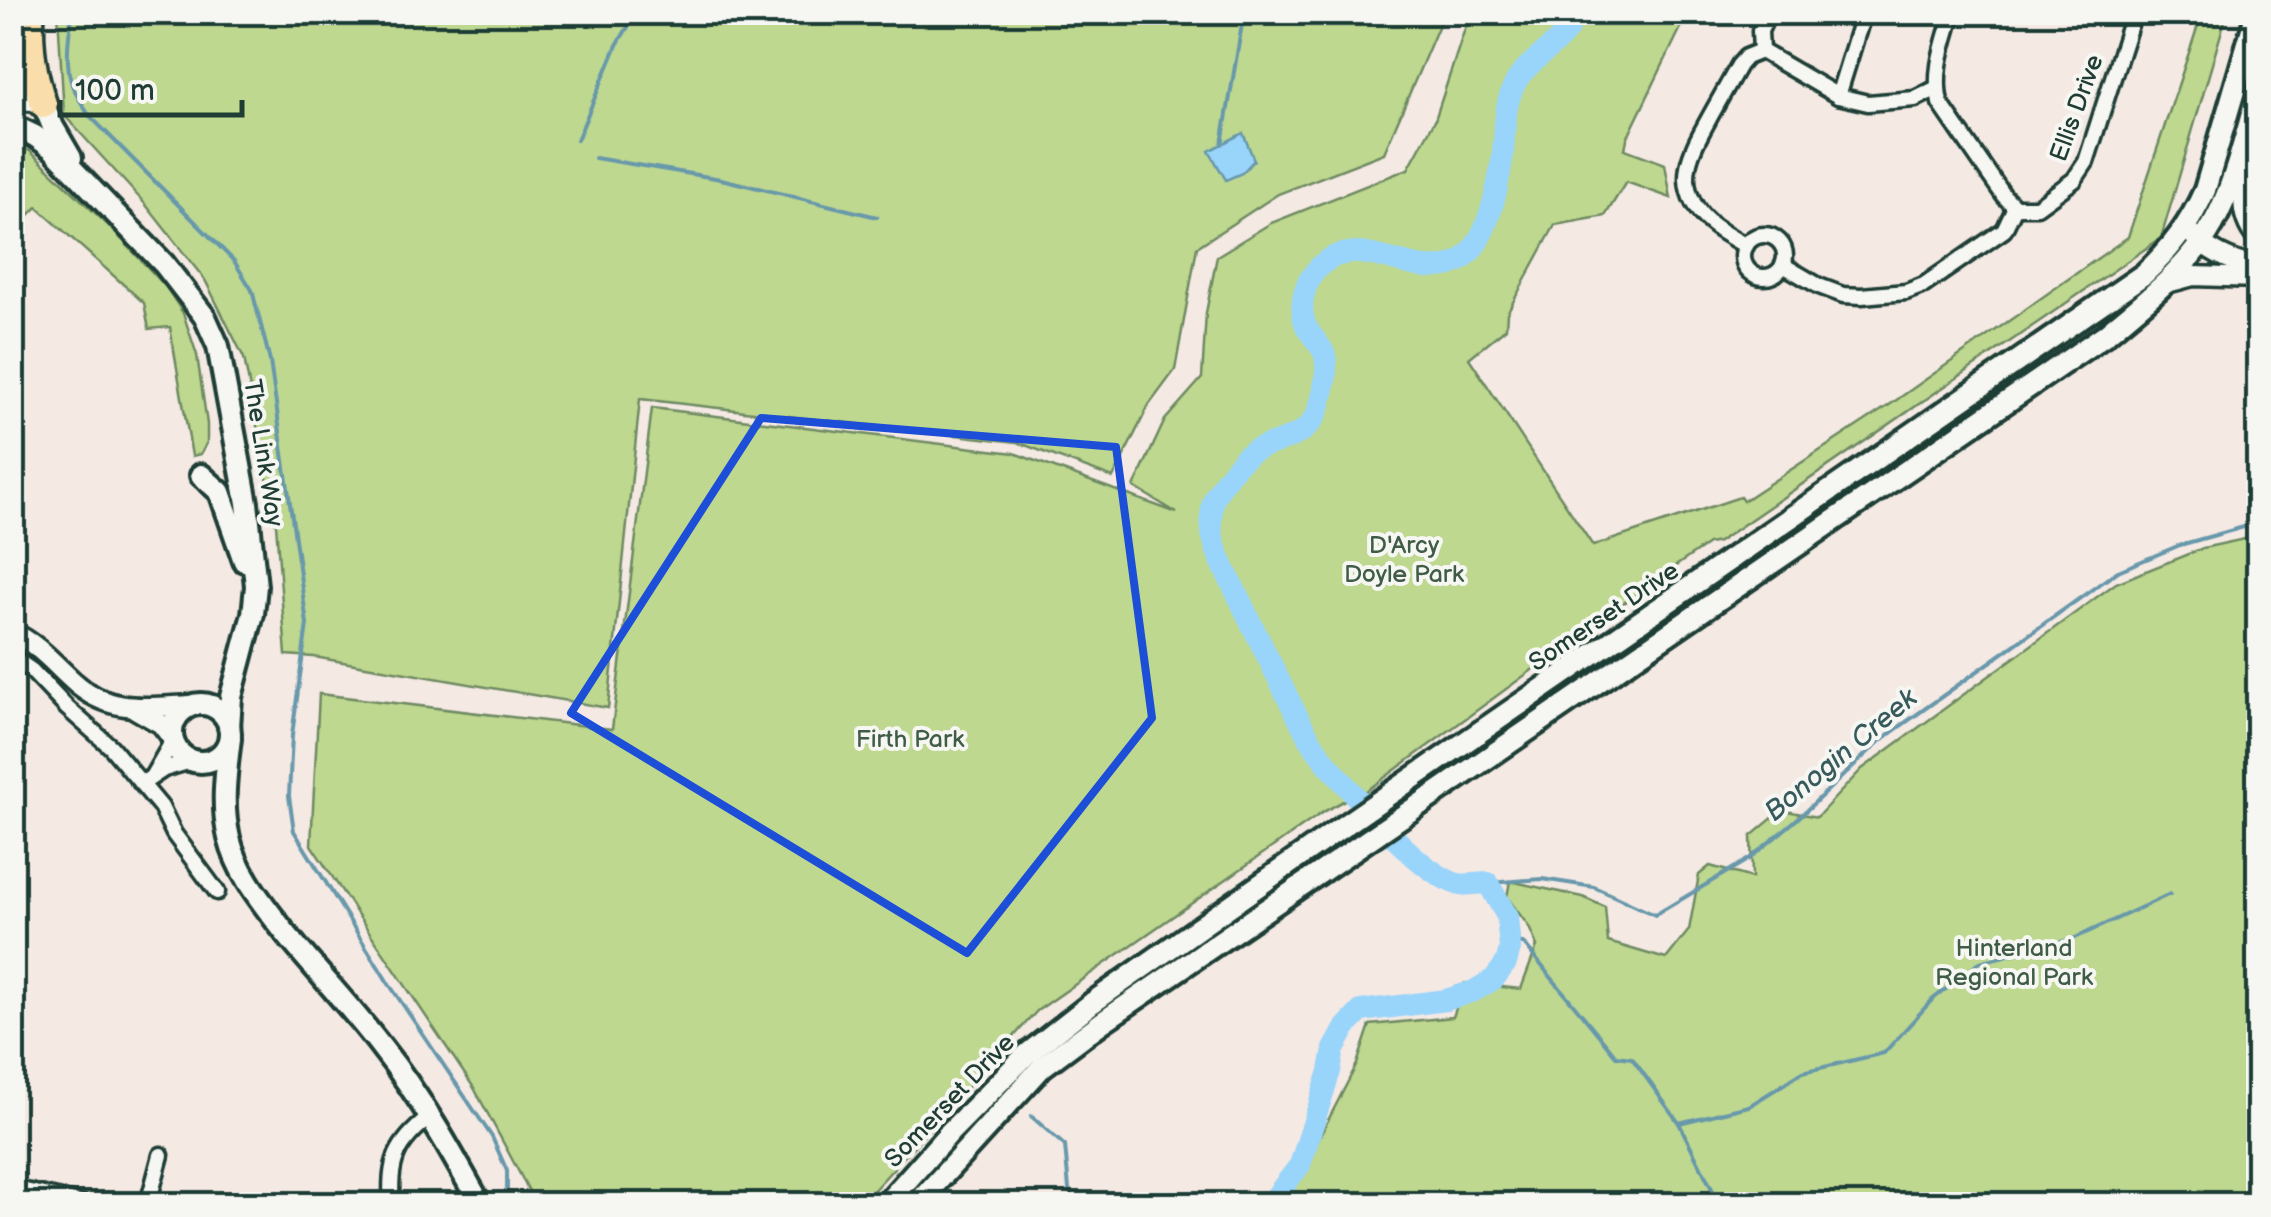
<svg xmlns="http://www.w3.org/2000/svg" width="2271" height="1217" viewBox="0 0 2271 1217" font-family="'Balsamiq Sans',sans-serif">
  <rect width="100%" height="100%" fill="#f5e9e4"/>
  <filter id="ink" filterUnits="userSpaceOnUse"><feTurbulence type="fractalNoise" baseFrequency=".01" numOctaves="2"/><feDisplacementMap in="SourceGraphic" scale="20" xChannelSelector="R" yChannelSelector="G"/><feConvolveMatrix kernelMatrix="1 2 1 2 8 2 1 2 1" color-interpolation-filters="sRGB"/></filter>
  <g filter="url(#ink)">
    <g fill="#bed88f" stroke="#6e8a62" stroke-width="2.5">
      <path d="M58 13H1442L1441 20 1384 153 1278 194 1197 247 1175 370 1149 405 1113 478 1017 442 640 399 608 708 314 657 286 655 276 524 244 358 205 280 146 205 64 115Z"/>
      <path d="M1470 13H1688L1627 139 1625 149 1665 164 1671 198 1626 182 1605 216 1555 225 1507 313 1506 328 1469 358 1593 546 1740 497 1743 501 1888 406 2128 237 2202 13H2227L2161 238 1718 542 1708 544 1661 576 1358 797 1354 795 1323 812 1037 1011 861 1204H536L474 1088 311 845 319 694 612 729 652 408 1014 453 1177 513 1134 487 1165 420 1202 378 1206 313 1217 256 1271 223 1408 169 1435 120Z"/>
      <path d="M13 143 30 151 110 227 166 287 183 313 197 355 207 424V442L201 454 192 456 170 327 149 329 144 303 37 207 29 215 21 213 19 203 13 204Z"/>
      <path d="M2258 536V1204H1290L1286 1202 1357 1064 1370 1025 1453 1017 1465 983 1521 989 1537 946 1529 927 1507 897 1510 881 1583 897 1605 907 1608 942 1666 959 1689 930 1699 875 1710 866 1752 878 1751 836 1782 810 1817 817 1862 769 2116 583 2203 548Z"/>
    </g>
    <path fill="#99d4fa" stroke="#6898ab" stroke-width="2.5" d="M1243 133 1254 160 1242 173 1226 180 1209 151Z"/>
    <g fill="none" stroke-linecap="round" stroke-linejoin="round">
      <g stroke="#6898ab" stroke-width="4">
        <path d="M73 12C68 35 65 63 72 85 76 95 83 105 88 114L234 261 252 290 270 361 307 624 292 735 289 796 294 831 387 981 492 1137 507 1171V1204"/>
        <path d="M577 140 617 45 637 12"/>
        <path d="M1222 144 1244 12"/>
        <path d="M595 158 721 179 877 217"/>
        <path d="M1488 883 1542 879 1594 887 1655 915 1749 859 1796 820 1881 740 2118 571 2180 545 2258 523"/>
        <path d="M1509 942 1523 943 1616 1056 1632 1058 1679 1123 1716 1197 1717 1204"/>
        <path d="M1031 1116 1065 1146 1069 1189 1076 1204"/>
        <path d="M1679 1123 1749 1106 1803 1072 1884 1053 1932 1000 1980 962 2073 939 2170 894"/>
      </g>
      <path stroke="#99d4fa" stroke-width="22" d="M1270 1204 1300 1165 1330 1071 1334 1049 1346 1027 1361 1011 1446 1000 1474 991 1494 979 1506 963 1510 949 1507 916 1488 883C1479 883 1467 886 1458 884 1419 874 1354 794 1326 762 1311 745 1302 724 1291 704 1274 670 1257 636 1241 602 1232 583 1214 552 1212 532 1211 524 1211 510 1213 502 1217 490 1234 468 1243 459 1264 436 1307 449 1320 405 1324 392 1329 366 1324 353 1320 344 1312 337 1307 328 1297 307 1304 281 1320 266 1359 229 1414 284 1458 262 1486 248 1498 188 1502 160 1506 133 1502 105 1517 80 1532 55 1570 42 1575 12"/>
      <defs>
        <g id="minor">
          <path d="M1953 12C1944 44 1933 70 1940 103L2004 196 2015 207"/>
          <path d="M1761 51 1838 96 1868 103 1915 99 1937 88"/>
          <path d="M1761 51 1760 31 1769 12"/>
          <path d="M1838 96 1864 12"/>
          <path d="M2015 207H2037L2074 180 2086 162 2134 12"/>
          <circle cx="1764" cy="256" r="21"/>
          <path d="M1746 246C1731 237 1713 228 1701 214 1672 179 1694 146 1712 113 1721 97 1730 81 1739 65L1746 57 1761 51"/>
          <path d="M1783 265 1819 286 1843 295 1862 296 1906 292 1924 285 2004 230 2015 207"/>
          <path d="M12 657 32 671 67 708 111 747 161 807 174 834 217 892"/>
          <path d="M153 775 172 742"/>
          <path d="M143 783 164 769 191 761"/>
          <path d="M12 1188 84 1204"/>
          <path d="M148 1204 161 1155"/>
          <path d="M392 1204C388 1163 396 1143 430 1117"/>
        </g>
        <g id="tertiary">
          <path d="M2258 136C2249 171 2230 208 2258 239"/>
          <path d="M2186 228C2206 251 2229 261 2258 268"/>
          <path d="M2167 283 2193 276 2258 278"/>
          <path d="M12 632C38 644 53 663 73 681 110 715 146 707 191 705"/>
          <path d="M135 709 161 724 171 737"/>
        </g>
        <g id="secondary">
          <path d="M12 99 33 100 44 105 53 127 71 158"/>
          <path d="M12 125 35 136 53 149 164 264 205 317 218 346 247 503 256 586 253 614 231 697 229 727"/>
          <path d="M201 475 220 492 244 561"/>
          <circle cx="201" cy="733" r="29"/>
          <path d="M230 738C226 772 221 805 229 838 238 874 261 901 283 930 315 970 351 1007 382 1048 420 1096 451 1151 480 1204"/>
          <path d="M886 1204 950 1132 1026 1055 1092 1003 1339 829 2144 274C2171 249 2190 224 2205 190L2257 12"/>
          <path d="M917 1204 1042 1067 1101 1023 2106 334C2145 301 2187 270 2213 224 2235 184 2245 136 2258 93"/>
        </g>
        <path id="motorway" d="M31 12C29 44 33 75 44 105"/>
      </defs>
      <use href="#minor" stroke="#1f3d34" stroke-width="21"/>
      <use href="#tertiary" stroke="#1f3d34" stroke-width="25"/>
      <use href="#secondary" stroke="#1f3d34" stroke-width="28"/>
      <use href="#motorway" stroke="#1f3d34" stroke-width="32"/>
      <use href="#minor" stroke="#f6f6f2" stroke-width="14"/>
      <use href="#tertiary" stroke="#f6f6f2" stroke-width="18"/>
      <use href="#secondary" stroke="#f6f6f2" stroke-width="20"/>
      <use href="#motorway" stroke="#f9deab" stroke-width="25"/>
    </g>
  </g>
  <path fill="none" stroke="#1d4ed8" stroke-width="8" stroke-linejoin="round" d="M761 418 1116 447 1152 718 967 953 571 713Z"/>
  <g text-anchor="middle" dominant-baseline="central" stroke-width="8" stroke-linejoin="round" paint-order="stroke">
    <g font-size="25" fill="#1f3d34" stroke="#f6f6f2">
      <text transform="translate(2077 108) rotate(-70)">Ellis Drive</text>
      <text transform="translate(263 453) rotate(81)">The Link Way</text>
      <text transform="translate(1604 617) rotate(-34)">Somerset Drive</text>
      <text transform="translate(950 1101) rotate(-46)">Somerset Drive</text>
    </g>
    <g font-size="25" fill="#3f5c46" stroke="#f6f6f2">
      <text x="1404" y="545">D'Arcy<tspan x="1404" dy="29">Doyle Park</tspan></text>
      <text x="910" y="739">Firth Park</text>
      <text x="2014" y="948">Hinterland<tspan x="2014" dy="29">Regional Park</tspan></text>
    </g>
    <g font-size="28" font-style="italic" fill="#375b5c" stroke="#f6f6f2">
      <text transform="translate(1841 755) rotate(-40)">Bonogin Creek</text>
    </g>
  </g>
  <rect width="2271" height="1217" fill="none" stroke="#f6f6f2" stroke-width="50"/>
  <rect x="25" y="25" width="2221" height="1167" fill="none" stroke="#1f3d34" stroke-width="4" filter="url(#ink)"/>
  <path d="M60 100v15h182v-15" fill="none" stroke="#1f3d34" stroke-width="5"/>
  <text x="75" y="100" font-size="30" fill="#1f3d34" stroke="#f6f6f2" stroke-width="8" paint-order="stroke">100 m</text>
</svg>
